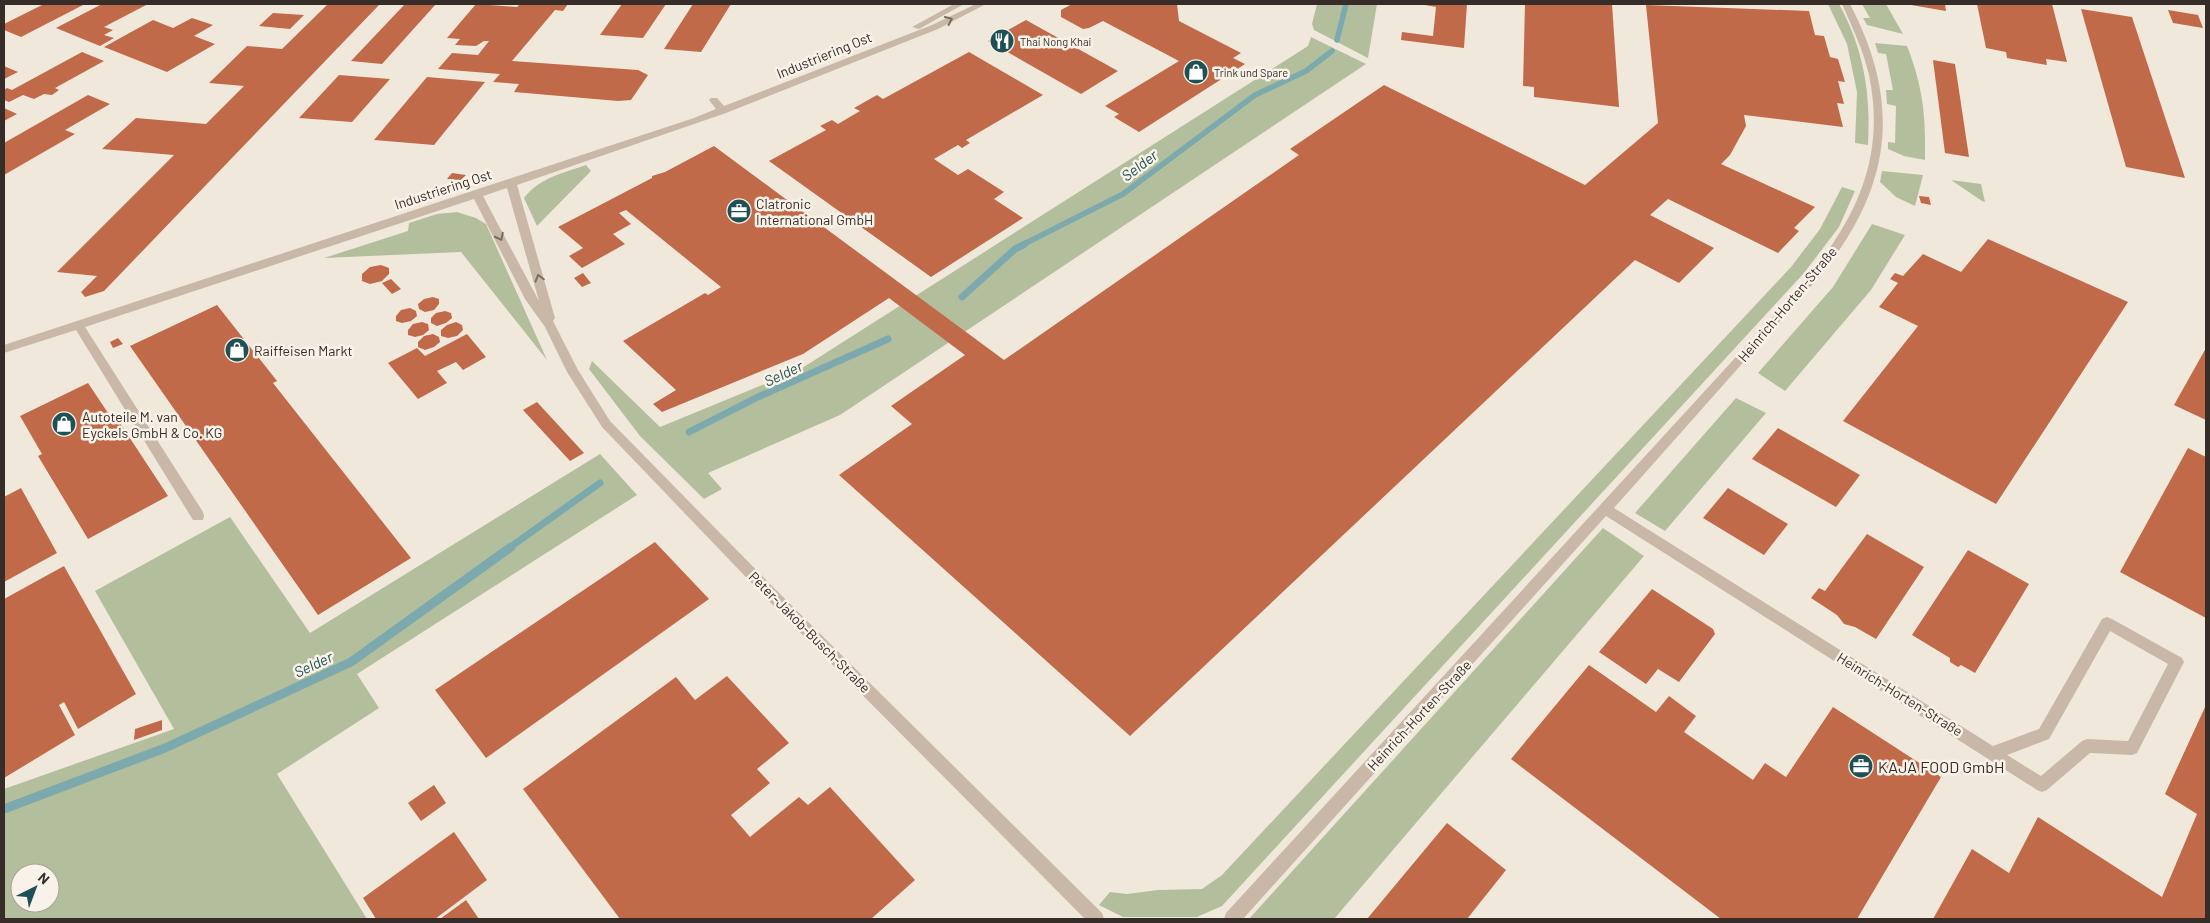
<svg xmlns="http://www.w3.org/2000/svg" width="2210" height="923" viewBox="0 0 2210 923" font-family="Barlow,sans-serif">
  <rect width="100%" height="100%" fill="#f1e8dc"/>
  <g fill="#b3bf9c" fill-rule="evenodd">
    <path d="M1317 4H1377L1368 58 1314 30 1312 24Z"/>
    <path d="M1828 4H1839C1864 49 1871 95 1868 145L1855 143 1857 92 1847 44Z"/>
    <path d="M1862 4H1886L1903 34 1867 25 1863 18H1870Z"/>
    <path d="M1311 37 1366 64 840 415 708 473 722 489 704 499 640 436 589 369 592 361 660 427 799 370 1308 46Z"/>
    <path d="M1875 43 1907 46C1923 87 1926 116 1925 160L1904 156 1888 149V142L1895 143 1896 106 1887 104 1886 90H1893L1886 54 1878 53Z"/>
    <path d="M586 165 591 171 537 226 524 198C539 178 563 173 586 165Z"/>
    <path d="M1882 171 1923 175 1915 206 1896 197 1880 182Z"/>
    <path d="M1951 180 1981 184 1985 202 1982 201Z"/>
    <path d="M1842 187 1855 191 1839 227 1804 273 1222 906 1197 917H1123L1099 905 1110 892 1127 894 1158 890 1202 889 1222 875 1791 267 1820 229Z"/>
    <path d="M457 212 476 218 486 224 547 360 461 252 324 258 408 231 409 223 437 214Z"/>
    <path d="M1872 224 1905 235 1871 290 1785 391 1758 373 1833 287Z"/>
    <path d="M1736 398 1766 413 1665 531 1635 513Z"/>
    <path d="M600 454 637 495 357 674 379 708 277 774 367 919H4V789L174 729 95 591 230 517 310 633ZM20 873H50V903H20Z"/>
    <path d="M1603 528 1644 556 1334 919H1249Z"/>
  </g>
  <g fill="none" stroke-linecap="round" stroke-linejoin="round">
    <g stroke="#7ca9ad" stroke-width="5.5">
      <path d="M1337 40 1346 4"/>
      <path d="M1022 245 1123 194 1255 95 1306 71 1332 51"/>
    </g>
    <g stroke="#7ca9ad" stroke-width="7">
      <path d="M962 297 1015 249 1025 244"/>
      <path d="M689 432 758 397 888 339"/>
      <path d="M509 548 600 483"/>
    </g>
    <path stroke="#7ca9ad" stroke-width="9" d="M4 809 165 748 351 662 511 547"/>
  </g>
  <g fill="#c16a49">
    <path d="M44 4H85L21 37 4 30V24Z"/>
    <path d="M102 4H148L104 27 113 30 104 35 114 38 100 46 56 28Z"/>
    <path d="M328 4H380L104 291 85 297 81 292 97 276 57 272 174 155 102 149 136 118 206 124 244 86 209 83 247 46 282 49Z"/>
    <path d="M405 4H436L382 64 351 61Z"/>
    <path d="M476 4 517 7 520 4H568L563 11 555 10 512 61 638 70 648 75 631 100 618 101 514 92 519 84 493 82 500 74 438 69 452 53 478 55 489 41H484L476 46 455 45 460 39 447 38Z"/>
    <path d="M622 4H666L643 38 600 35Z"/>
    <path d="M693 4H731L701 52 664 49Z"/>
    <path d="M1072 4H1177L1179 21 1241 53 1233 58 1245 64 1139 132 1114 117 1119 114 1105 106 1179 61 1103 21 1089 28 1083 29 1061 17V10Z"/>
    <path d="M1419 4H1467L1464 48 1401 40 1402 32 1433 36 1436 7Z"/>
    <path d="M1525 4H1612L1619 107 1534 97V87L1523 86Z"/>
    <path d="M1911 4H1945L1946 11 1911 5Z"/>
    <path d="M1977 4H2052L2067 62 2046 59 2047 65 2007 58 2006 52 1986 48Z"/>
    <path d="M1646 5 1809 11 1815 35 1824 36 1830 57 1838 59 1845 82 1838 81 1844 104 1837 103 1843 127 1744 115 1746 126 1730 155 1721 164 1815 207 1794 228 1799 231 1778 253 1668 199 1650 215 1714 248 1679 283 1635 260 1130 736 839 475 912 424 891 406 965 355 889 298 803 354 662 412 653 404 676 390 623 341 705 293 708 295 721 287 626 210 619 213 631 224 613 234 625 244 582 268 569 256 583 248 558 227 652 178V176L665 172 714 146 1004 360 1299 155 1290 149 1384 85 1585 185 1658 123Z"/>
    <path d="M2081 9 2132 17 2185 178 2126 167Z"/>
    <path d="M2168 10 2198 15 2203 28 2173 23Z"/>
    <path d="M273 13 304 15 290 29 259 26Z"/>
    <path d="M192 18 213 25 194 36 215 44 167 72 104 47 153 20 173 28Z"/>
    <path d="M1026 20 1044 30 1118 71 1081 94 988 41Z"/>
    <path d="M82 52 104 61 55 88 59 90 52 95 44 94 34 99 23 95 9 102 4 100V90L7 88 12 90Z"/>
    <path d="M969 52 1043 95 966 140 970 143 962 148 958 145 934 159 958 175 968 169 1004 192 994 199 1023 218 931 277 769 161 826 130 820 126 832 120 838 124 860 111 854 108 877 95 883 99Z"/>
    <path d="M1933 60 1955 64 1969 157 1945 153Z"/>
    <path d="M4 66 18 72 4 79Z"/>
    <path d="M339 75 390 79 352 122 299 118Z"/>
    <path d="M427 77 485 82 434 145 374 140Z"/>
    <path d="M88 95 110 104 65 130 75 134 4 175V143Z"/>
    <path d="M4 108 17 114 4 121Z"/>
    <path d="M452 173 466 175 461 180 447 179Z"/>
    <path d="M1919 196 1929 197 1931 205 1921 203Z"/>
    <path d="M1988 239 2128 302 1996 504 1843 421 1918 326 1879 307 1898 283 1890 279 1895 273 1903 276 1923 254 1961 272Z"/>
    <path d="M381 265 389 268V274L382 281 370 284 362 281V274L370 267Z"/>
    <path d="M583 273 591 283 582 287 574 278Z"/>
    <path d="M391 279 401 289 392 294 382 283Z"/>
    <path d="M433 297 439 299V304L434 310 425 312 419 309 418 304 424 299Z"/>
    <path d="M217 305 277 381 273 383 411 558 318 615 130 346Z"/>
    <path d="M410 308 416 311 417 316 411 321 402 323 396 321V316L401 310Z"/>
    <path d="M445 311 451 313 452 318 446 323 437 326 431 323V318L436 313Z"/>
    <path d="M422 322 428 324 429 330 423 335 415 337 408 335V330L413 324Z"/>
    <path d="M456 322 462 325 463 330 457 336 448 338 441 336V330L447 325Z"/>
    <path d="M433 334 439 337 440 342 434 347 425 350 418 347V342L424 336Z"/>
    <path d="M467 334 486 357 463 370 456 362 437 371 447 383 418 399 388 363 417 348 425 356Z"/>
    <path d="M118 338 123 344 113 348 110 342Z"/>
    <path d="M2206 348V420L2174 405Z"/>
    <path d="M88 383 112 419 116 417 168 496 88 539 38 456 42 454 20 416Z"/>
    <path d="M537 402 584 453 570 461 523 410Z"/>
    <path d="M1778 428 1860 475 1836 507 1752 459Z"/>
    <path d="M2188 448 2206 457V618L2120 572Z"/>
    <path d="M21 488 57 553 4 582V497Z"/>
    <path d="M1728 488 1788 524 1764 555 1703 518Z"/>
    <path d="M1867 534 1924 567 1876 639 1855 627 1844 624 1837 615 1811 598 1819 588 1825 591Z"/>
    <path d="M655 542 709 599 486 758 435 690Z"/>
    <path d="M1968 550 2029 584 1975 673 1961 665 1958 667 1950 662V658L1912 635Z"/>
    <path d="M64 566 136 694 78 729 64 702 59 705 75 735 4 778V599Z"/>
    <path d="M1652 589 1713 629 1715 634 1679 682 1658 669 1646 684 1599 652Z"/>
    <path d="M1589 665 1656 712 1669 696 1696 716 1684 732 1753 780 1765 763 1786 777 1833 707 1941 777 1857 919H1721L1511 759Z"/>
    <path d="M727 676 789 743 757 769 770 783 731 815 750 837 799 797 808 805 830 787 915 880 871 919H620L523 789 676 677 695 700Z"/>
    <path d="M2206 705V919H1933L1972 849 2009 873 2038 817 2162 897 2197 814 2165 794Z"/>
    <path d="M162 720V730L134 740 135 729Z"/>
    <path d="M434 785 446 803 421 821 408 803Z"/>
    <path d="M1447 823 1506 870 1467 919H1367Z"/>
    <path d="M454 832 487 880 435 919H376L363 898Z"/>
    <path d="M466 900 479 919H440Z"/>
  </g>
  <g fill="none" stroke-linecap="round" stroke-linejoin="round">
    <g fill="#c9b8a8" fill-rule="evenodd">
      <path d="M954 4H964L919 29 912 27Z"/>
      <path d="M976 4H986L938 29 726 113 517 185 555 318 553 321 578 370 610 421 775 589 1102 913 1104 919H1085L765 597 602 427 567 372 545 327 525 299 474 199 85 327 203 512 204 516 203 520H193L76 330 4 353V345L694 118 716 109 709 100 711 98H717L724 106 932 25ZM507 188 539 301 483 196Z"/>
      <path d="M1842 4H1850C1903 106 1891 188 1820 276L1614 508 1993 746 2039 729 2102 619 2107 617 2112 619 2182 658 2184 662 2137 753 2132 755 2090 753 2047 790 2042 792 2037 790 1606 516 1243 919H1224L1226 913 1735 358C1811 274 1895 200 1869 75 1863 49 1852 27 1842 4ZM2110 631 2168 664 2128 741 2087 739 2082 741 2041 776 2007 755 2049 739Z"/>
    </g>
  </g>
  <defs><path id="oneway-chevron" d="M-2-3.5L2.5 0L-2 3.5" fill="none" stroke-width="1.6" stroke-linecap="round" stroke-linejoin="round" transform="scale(1.25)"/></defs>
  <g stroke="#786c62">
    <use href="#oneway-chevron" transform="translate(949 20) rotate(-25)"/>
    <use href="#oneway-chevron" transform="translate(500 237) rotate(63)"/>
    <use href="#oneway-chevron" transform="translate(539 278) rotate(-106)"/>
  </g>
  <defs>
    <symbol id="restaurant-disc" viewBox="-11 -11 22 22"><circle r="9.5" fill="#1f5056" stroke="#f9f2e8"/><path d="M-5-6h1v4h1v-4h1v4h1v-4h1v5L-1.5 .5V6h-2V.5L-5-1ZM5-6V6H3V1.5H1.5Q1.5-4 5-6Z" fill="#fff"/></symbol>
    <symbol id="shop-disc" viewBox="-11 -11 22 22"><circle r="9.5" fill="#1f5056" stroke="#f9f2e8"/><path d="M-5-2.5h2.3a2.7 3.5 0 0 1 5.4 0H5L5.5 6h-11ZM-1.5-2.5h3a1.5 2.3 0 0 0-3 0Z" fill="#fff"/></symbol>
    <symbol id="office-disc" viewBox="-11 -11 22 22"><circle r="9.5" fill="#1f5056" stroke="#f9f2e8"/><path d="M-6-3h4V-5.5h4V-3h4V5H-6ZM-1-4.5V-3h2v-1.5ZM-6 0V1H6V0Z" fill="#fff"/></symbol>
  </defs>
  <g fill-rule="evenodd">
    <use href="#restaurant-disc" x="988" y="27" width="28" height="28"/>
    <use href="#shop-disc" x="1182" y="58" width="28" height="28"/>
    <use href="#office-disc" x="725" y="197" width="28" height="28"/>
    <use href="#shop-disc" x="223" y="336" width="28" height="28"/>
    <use href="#shop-disc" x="50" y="410" width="28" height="28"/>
    <use href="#office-disc" x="1847" y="752" width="28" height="28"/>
  </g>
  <g text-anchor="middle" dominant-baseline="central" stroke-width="5" stroke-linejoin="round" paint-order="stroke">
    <g font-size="11" fill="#362d28" stroke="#f9f2e8" text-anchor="start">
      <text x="1020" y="41">Thai Nong Khai</text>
      <text x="1214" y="72">Trink und Spare</text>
    </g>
    <g font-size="14" fill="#362d28" stroke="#f9f2e8">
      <text transform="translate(824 55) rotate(-22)">Industriering Ost</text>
      <text transform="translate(443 189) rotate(-18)">Industriering Ost</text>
      <text transform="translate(1787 304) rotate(-50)">Heinrich-Horten-Straße</text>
      <text transform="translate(810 632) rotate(45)">Peter-Jakob-Busch-Straße</text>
      <text transform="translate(1900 694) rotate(32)">Heinrich-Horten-Straße</text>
      <text transform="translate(1419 715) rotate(-47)">Heinrich-Horten-Straße</text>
    </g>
    <g font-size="14" fill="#362d28" stroke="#f9f2e8" text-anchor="start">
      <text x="756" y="203">Clatronic<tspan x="756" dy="16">International GmbH</tspan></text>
      <text x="254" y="350">Raiffeisen Markt</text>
      <text x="82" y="416">Autoteile M. van<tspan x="82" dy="16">Eyckels GmbH &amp; Co. KG</tspan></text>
    </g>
    <g font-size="15" font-style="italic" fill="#1f5056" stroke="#f9f2e8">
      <text transform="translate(1139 165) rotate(-37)">Selder</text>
      <text transform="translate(783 373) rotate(-25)">Selder</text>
      <text transform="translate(313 664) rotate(-25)">Selder</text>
    </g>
    <g font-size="16" fill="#362d28" stroke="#f9f2e8" text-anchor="start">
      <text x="1878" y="766">KAJA FOOD GmbH</text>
    </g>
  </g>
  <rect width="2210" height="923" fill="none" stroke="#362d28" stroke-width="10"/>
  <g transform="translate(35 888) rotate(42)"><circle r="24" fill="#f9f2e8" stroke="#aba39b"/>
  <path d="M0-4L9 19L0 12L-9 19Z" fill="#1f5056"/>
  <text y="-8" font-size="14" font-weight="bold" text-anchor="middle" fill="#362d28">N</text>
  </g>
</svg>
